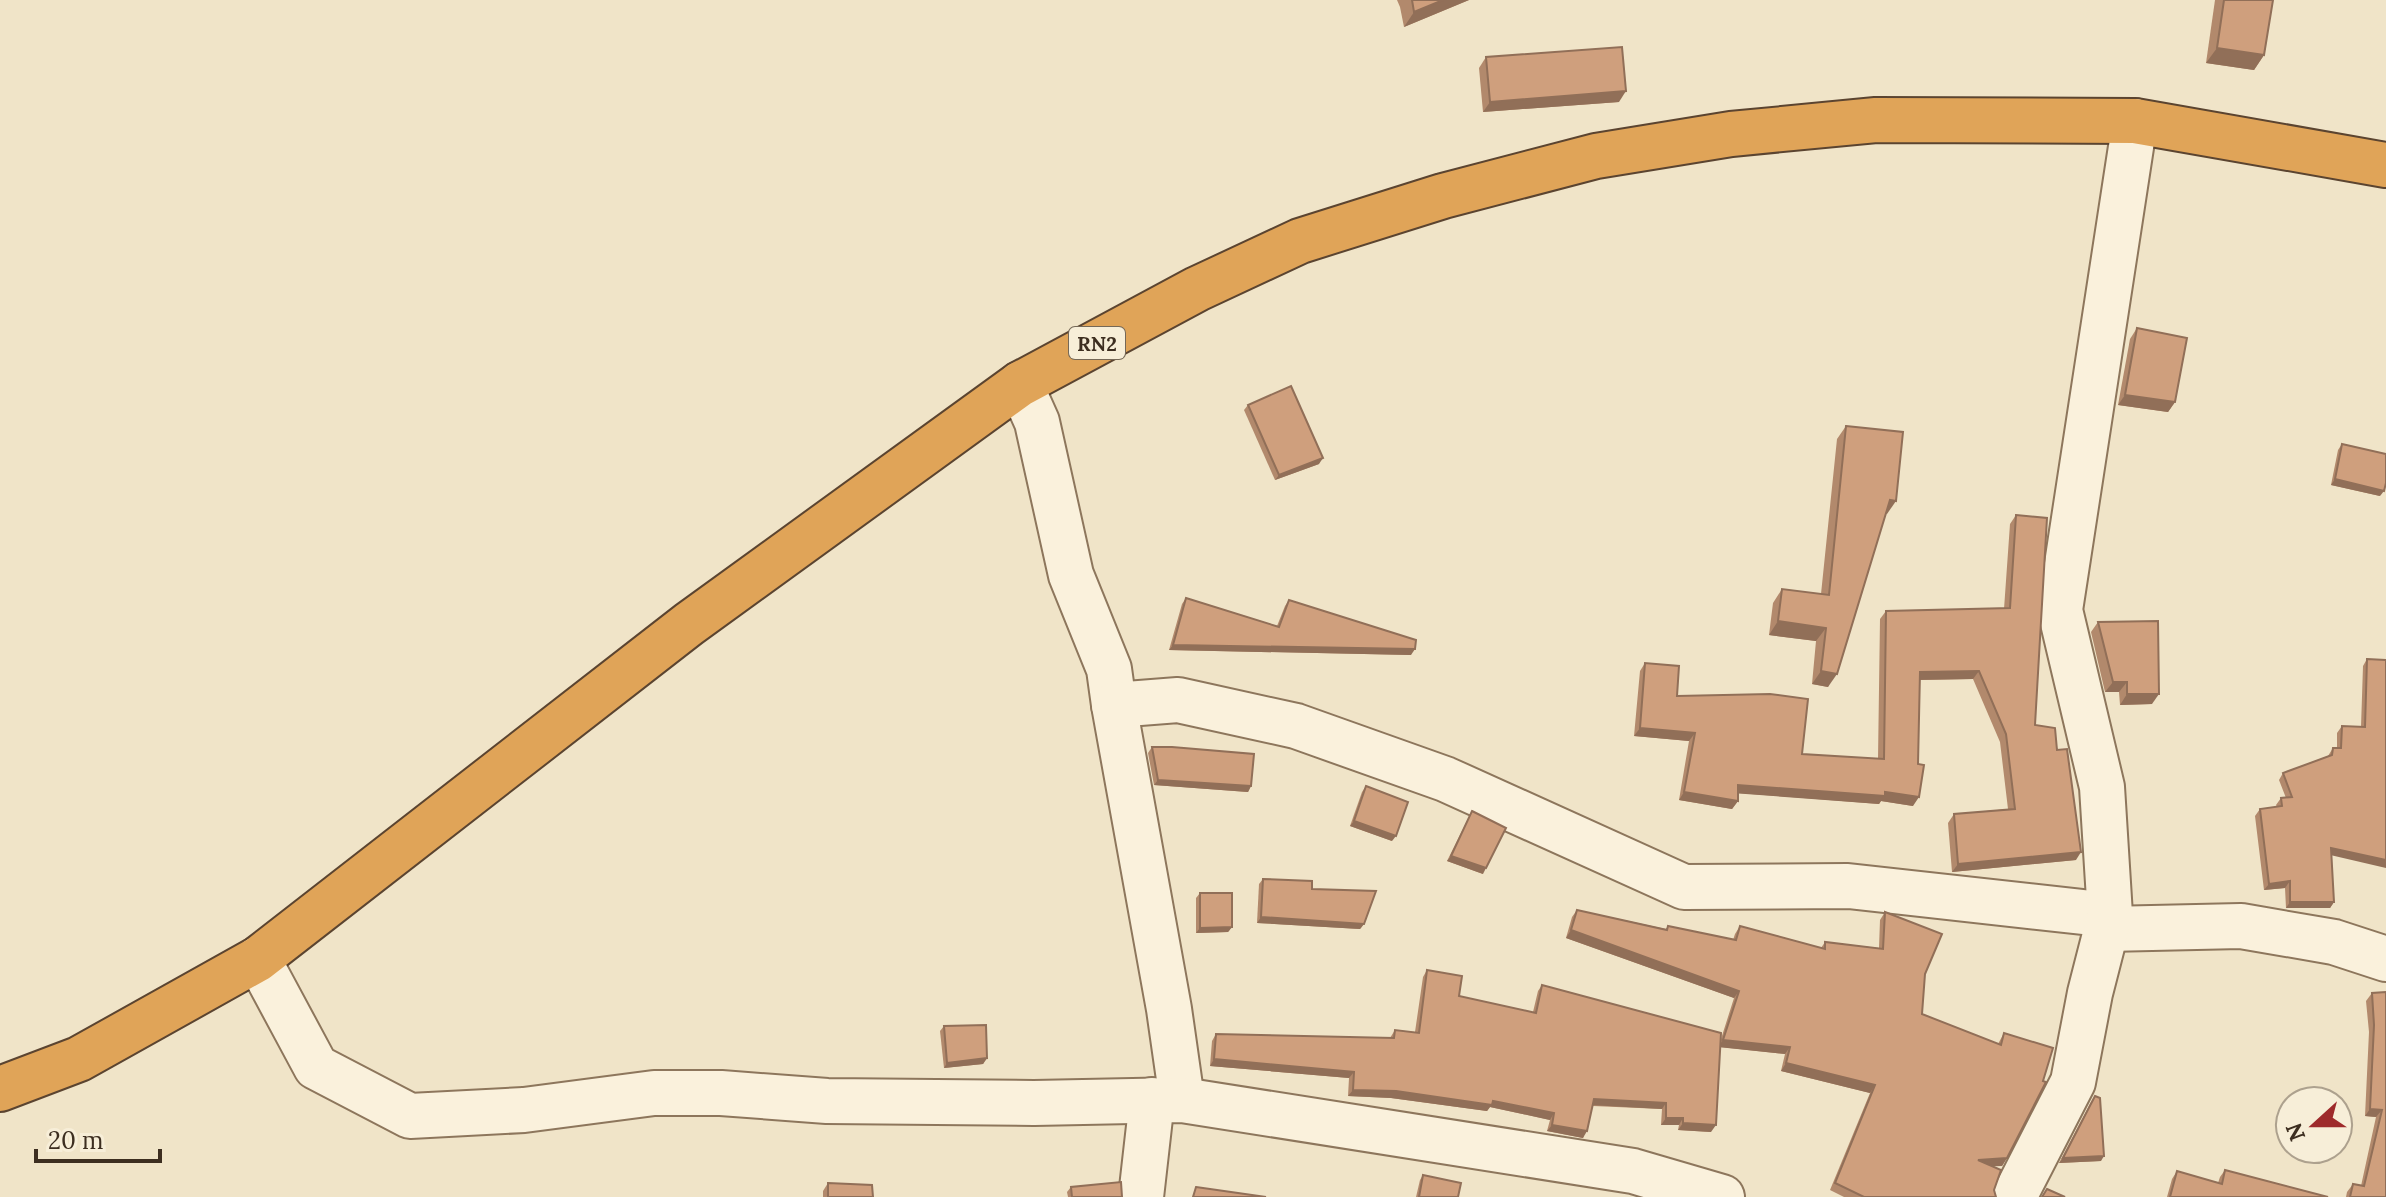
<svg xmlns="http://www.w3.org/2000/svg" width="2386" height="1197" viewBox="0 0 2386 1197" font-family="Lora,serif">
  <rect width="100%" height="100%" fill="#f0e4c8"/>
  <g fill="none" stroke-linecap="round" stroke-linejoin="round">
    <defs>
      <g id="street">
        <path d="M1020 384 1037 422 1071 575 1109 669 1114 705 1169 1009 1182 1100"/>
        <path d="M1114 705 1178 700 1296 726 1445 779 1684 887 1848 886 2110 915"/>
        <path d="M2107 929 2241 926 2334 942 2386 959"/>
        <path d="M258 959 316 1067 410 1116 524 1110 654 1093H721L827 1101 1034 1103 1182 1100 1633 1171 1722 1197"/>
        <path d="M1141 1197 1152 1100"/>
        <path d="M2014 1197 2073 1082 2090 993 2110 915 2102 787 2060 610 2135 121"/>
      </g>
      <path id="highway" d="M0 1089 79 1059 258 959 689 624 1020 384 1197 289 1300 241 1443 196 1596 156 1731 134 1876 120 2135 121 2386 165"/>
    </defs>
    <use href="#street" stroke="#8d765c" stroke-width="48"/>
    <use href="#highway" stroke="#5b4430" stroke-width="48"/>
    <use href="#street" stroke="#faf1dc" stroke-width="44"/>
    <use href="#highway" stroke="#e0a458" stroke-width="44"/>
  </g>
  <g fill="#b2896c">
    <path d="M1397 0H1469L1404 27 1400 7Z"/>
    <path d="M2215 0H2273L2264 55 2254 70 2206 63Z"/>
    <path d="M1486 57 1619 102 1483 112 1479 68Z"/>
    <path d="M2137 328 2175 402 2168 412 2118 405 2130 339Z"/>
    <path d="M1248 405 1319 464 1275 480 1244 410Z"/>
    <path d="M1846 426 1887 514H1886L1828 687 1812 684 1816 641 1769 635 1773 603 1782 589 1821 594 1837 439Z"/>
    <path d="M2342 444 2380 496 2331 485 2338 450Z"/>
    <path d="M2016 515 2035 725 2057 750 2076 860 1952 872 1948 823 1954 814 2008 809 2000 742 1973 679 1919 680 1913 806 1881 801 1879 804 1738 793V801L1732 809 1679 800 1689 741 1634 736 1640 671 1645 663 1677 696 1802 754 1878 759 1880 619 1886 611 2004 609 2010 524Z"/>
    <path d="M1186 598 1277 626 1285 606 1289 600 1411 655 1169 650 1182 604Z"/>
    <path d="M2098 622 2152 704 2120 705 2119 692H2105L2091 632Z"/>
    <path d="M2367 659 2386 660 2331 856 2334 902 2330 908H2286L2285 888 2264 890 2255 816 2260 809 2277 807 2276 805 2281 798H2286L2279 780 2283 773 2328 756 2333 748H2337V733L2342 726 2361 727 2363 666Z"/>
    <path d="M1152 747 1251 786 1248 792 1154 785 1148 753Z"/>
    <path d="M1366 786 1392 841 1350 826 1362 792Z"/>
    <path d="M1472 811 1483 874 1447 861Z"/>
    <path d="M1263 879 1312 889 1364 924 1360 929 1257 923 1259 884Z"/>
    <path d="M1200 893 1232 927 1228 932 1196 933V898Z"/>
    <path d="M1577 910 1666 929 1668 926 1733 940 1735 934 1740 926 1821 948 1825 942 1879 948 1880 920 1885 912 1925 974 1922 1014 1998 1044 2004 1033 2007 1158 2002 1166H1993L1994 1190 1996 1197H1844L1830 1190 1870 1093 1781 1071 1785 1054 1720 1047 1711 1132 1678 1130 1679 1125H1661L1662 1109 1593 1106 1583 1138 1547 1131 1550 1120 1490 1107 1487 1111 1391 1098 1348 1096 1349 1078 1210 1066 1212 1041 1216 1034 1390 1038 1395 1030 1415 1032 1423 977 1427 970 1459 996 1533 1012 1538 991 1542 985 1721 1039 1734 998 1566 938 1572 917Z"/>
    <path d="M2386 992V1197H2346L2347 1192 2353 1184 2361 1186 2376 1117 2365 1116 2369 1032 2366 1001 2372 993Z"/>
    <path d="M944 1026 987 1058 983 1064 944 1068 940 1031Z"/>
    <path d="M2095 1096 2101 1161 2059 1163 2091 1102Z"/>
    <path d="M2225 1170 2328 1197H2167L2172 1179 2177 1171 2218 1183 2220 1177Z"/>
    <path d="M1423 1175 1458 1197H1416L1420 1180Z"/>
    <path d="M828 1183 873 1197H823V1191Z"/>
    <path d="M1071 1187 1122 1197H1068L1067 1192Z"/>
  </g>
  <g fill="#916f58">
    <path d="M1443 0H1469L1404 27 1414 12Z"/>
    <path d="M2217 48 2264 55 2254 70 2206 63Z"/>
    <path d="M1626 91 1619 102 1483 112 1490 102Z"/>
    <path d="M2125 395 2175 402 2168 412 2118 405Z"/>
    <path d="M1323 458 1319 464 1275 480 1279 475Z"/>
    <path d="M2335 479 2384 491 2380 496 2331 485Z"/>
    <path d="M1890 500 1896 501 1887 514 1881 513Z"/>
    <path d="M1778 621 1826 628 1816 641 1769 635Z"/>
    <path d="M1173 645 1415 649 1411 655 1169 650Z"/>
    <path d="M1821 671 1837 674 1828 687 1812 684Z"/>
    <path d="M1979 671 1973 679 1914 680 1920 672Z"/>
    <path d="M2113 682H2127L2119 692H2105Z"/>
    <path d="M2127 694H2159L2152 704 2120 705Z"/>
    <path d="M1640 728 1695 733 1689 741 1634 736Z"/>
    <path d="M1158 780 1251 786 1248 792 1154 785Z"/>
    <path d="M1738 785 1885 792 1919 797 1913 806 1881 801 1879 804 1732 793Z"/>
    <path d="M1684 792 1738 801 1732 809 1679 800Z"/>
    <path d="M1354 821 1396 836 1392 841 1350 826Z"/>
    <path d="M2331 848 2386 860V868L2326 854Z"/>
    <path d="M2081 852 2076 860 1952 872 1958 864Z"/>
    <path d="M1451 856 1486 868 1483 874 1447 861Z"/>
    <path d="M2290 881 2285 888 2264 890 2269 884Z"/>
    <path d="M2290 902H2334L2330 908H2286Z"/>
    <path d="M1261 917 1364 924 1360 929 1257 923Z"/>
    <path d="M1232 927 1228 932 1196 933 1200 928Z"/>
    <path d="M1571 930 1739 991 1734 998 1566 938Z"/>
    <path d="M1723 1040 1790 1047 1785 1054 1718 1047Z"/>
    <path d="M987 1058 983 1064 944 1068 947 1063Z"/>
    <path d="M1214 1059 1354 1072 1349 1078 1210 1066Z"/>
    <path d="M1786 1063 1875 1085 1870 1093 1781 1071Z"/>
    <path d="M1353 1090 1396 1091 1493 1101 1554 1113 1550 1120 1490 1107 1487 1111 1391 1098 1348 1096Z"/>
    <path d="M1594 1099 1666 1103 1662 1109 1590 1105Z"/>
    <path d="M2370 1109 2382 1110 2376 1117 2365 1116Z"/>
    <path d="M1666 1118H1683L1679 1125H1661Z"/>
    <path d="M1683 1123 1716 1125 1711 1132 1678 1130Z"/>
    <path d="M1552 1125 1587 1131 1583 1138 1547 1131Z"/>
    <path d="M2104 1156 2101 1161 2059 1163 2063 1158Z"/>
    <path d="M2007 1158 2002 1166 1973 1167 1978 1160Z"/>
  </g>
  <g fill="#cf9f7d" stroke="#916f58" stroke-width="2">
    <path d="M1412 0H1443L1414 12Z"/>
    <path d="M2224 0H2273L2264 55 2217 48Z"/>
    <path d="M1622 47 1626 91 1490 102 1486 57Z"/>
    <path d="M2137 328 2187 338 2175 402 2125 395Z"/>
    <path d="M1291 386 1323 458 1279 475 1248 405Z"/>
    <path d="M1846 426 1903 432 1896 501 1890 500 1837 674 1821 671 1826 628 1778 621 1782 589 1829 595Z"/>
    <path d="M2342 444 2386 454V483L2384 491 2335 479Z"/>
    <path d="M2016 515 2047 518 2035 725 2055 728 2057 750 2067 749 2081 852 1958 864 1954 814 2015 809 2006 734 1979 671 1920 672 1918 764 1924 765 1919 797 1885 792V796L1738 785V801L1684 792 1695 733 1640 728 1645 663 1679 666 1677 696 1770 694 1808 699 1802 754 1884 759 1886 611 2010 608Z"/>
    <path d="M1186 598 1279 627 1289 600 1416 640 1415 649 1173 645Z"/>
    <path d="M2158 621 2159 694H2127V682H2113L2098 622Z"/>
    <path d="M2367 659 2386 660V860L2331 848 2334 902H2290V881L2269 884 2260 809 2282 806 2281 798 2292 797 2283 773 2332 755 2333 748H2341L2342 726 2365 727Z"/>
    <path d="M1152 747H1172L1254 754 1251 786 1158 780Z"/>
    <path d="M1366 786 1408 802 1396 836 1354 821Z"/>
    <path d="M1472 811 1506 828 1486 868 1451 856Z"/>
    <path d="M1263 879 1312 881V889L1376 891 1364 924 1261 917Z"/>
    <path d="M1200 893H1232V927L1200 928Z"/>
    <path d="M1577 910 1667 930 1668 926 1736 940 1740 926 1825 949V942L1883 949 1885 912 1942 934 1925 974 1922 1014 2001 1045 2004 1033 2053 1048 2043 1081 2046 1082 2007 1158 1978 1160 2001 1170 1994 1190 1996 1197H1864L1835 1183 1875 1085 1786 1063 1790 1047 1723 1040 1739 991 1571 930Z"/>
    <path d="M1427 970 1462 976 1459 996 1536 1013 1542 985 1721 1033 1716 1125 1683 1123V1118H1666V1103L1594 1099 1587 1131 1552 1125 1554 1113 1493 1101 1492 1105 1396 1091 1353 1090 1354 1072 1214 1059 1216 1034 1394 1038 1395 1030 1419 1033Z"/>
    <path d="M2386 992V1197H2350L2353 1184 2364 1186 2382 1110 2370 1109 2374 1025 2372 993Z"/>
    <path d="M986 1025 987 1058 947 1063 944 1026Z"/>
    <path d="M2095 1096 2100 1098 2104 1156 2063 1158Z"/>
    <path d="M2225 1170 2328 1197H2170L2177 1171 2222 1184Z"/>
    <path d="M1423 1175 1461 1183 1458 1197H1419Z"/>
    <path d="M1121 1182 1122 1197H1072L1071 1187Z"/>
    <path d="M828 1183 872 1185 873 1197H828Z"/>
    <path d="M1196 1187 1266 1197H1193Z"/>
    <path d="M2047 1189 2065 1197H2042Z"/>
  </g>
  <g text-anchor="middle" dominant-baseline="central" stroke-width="6" stroke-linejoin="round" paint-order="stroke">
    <rect fill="#f7eed8" stroke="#756857" stroke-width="2" x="1069" y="327" width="56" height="32" rx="6"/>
    <g font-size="20" font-weight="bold" fill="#3d2e20">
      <text x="1097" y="343">RN2</text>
    </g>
  </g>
  <g transform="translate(2314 1125) rotate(249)"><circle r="38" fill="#f7eed8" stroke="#ada18e" stroke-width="2"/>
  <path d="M0-6L14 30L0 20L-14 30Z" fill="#9e2a2b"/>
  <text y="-12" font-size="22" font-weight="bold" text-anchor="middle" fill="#3d2e20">N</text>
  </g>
  <path d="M36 1149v12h124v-12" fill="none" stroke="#3d2e20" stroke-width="4"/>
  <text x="48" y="1149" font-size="24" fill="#3d2e20" stroke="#f7eed8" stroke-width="6" paint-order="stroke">20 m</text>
</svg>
